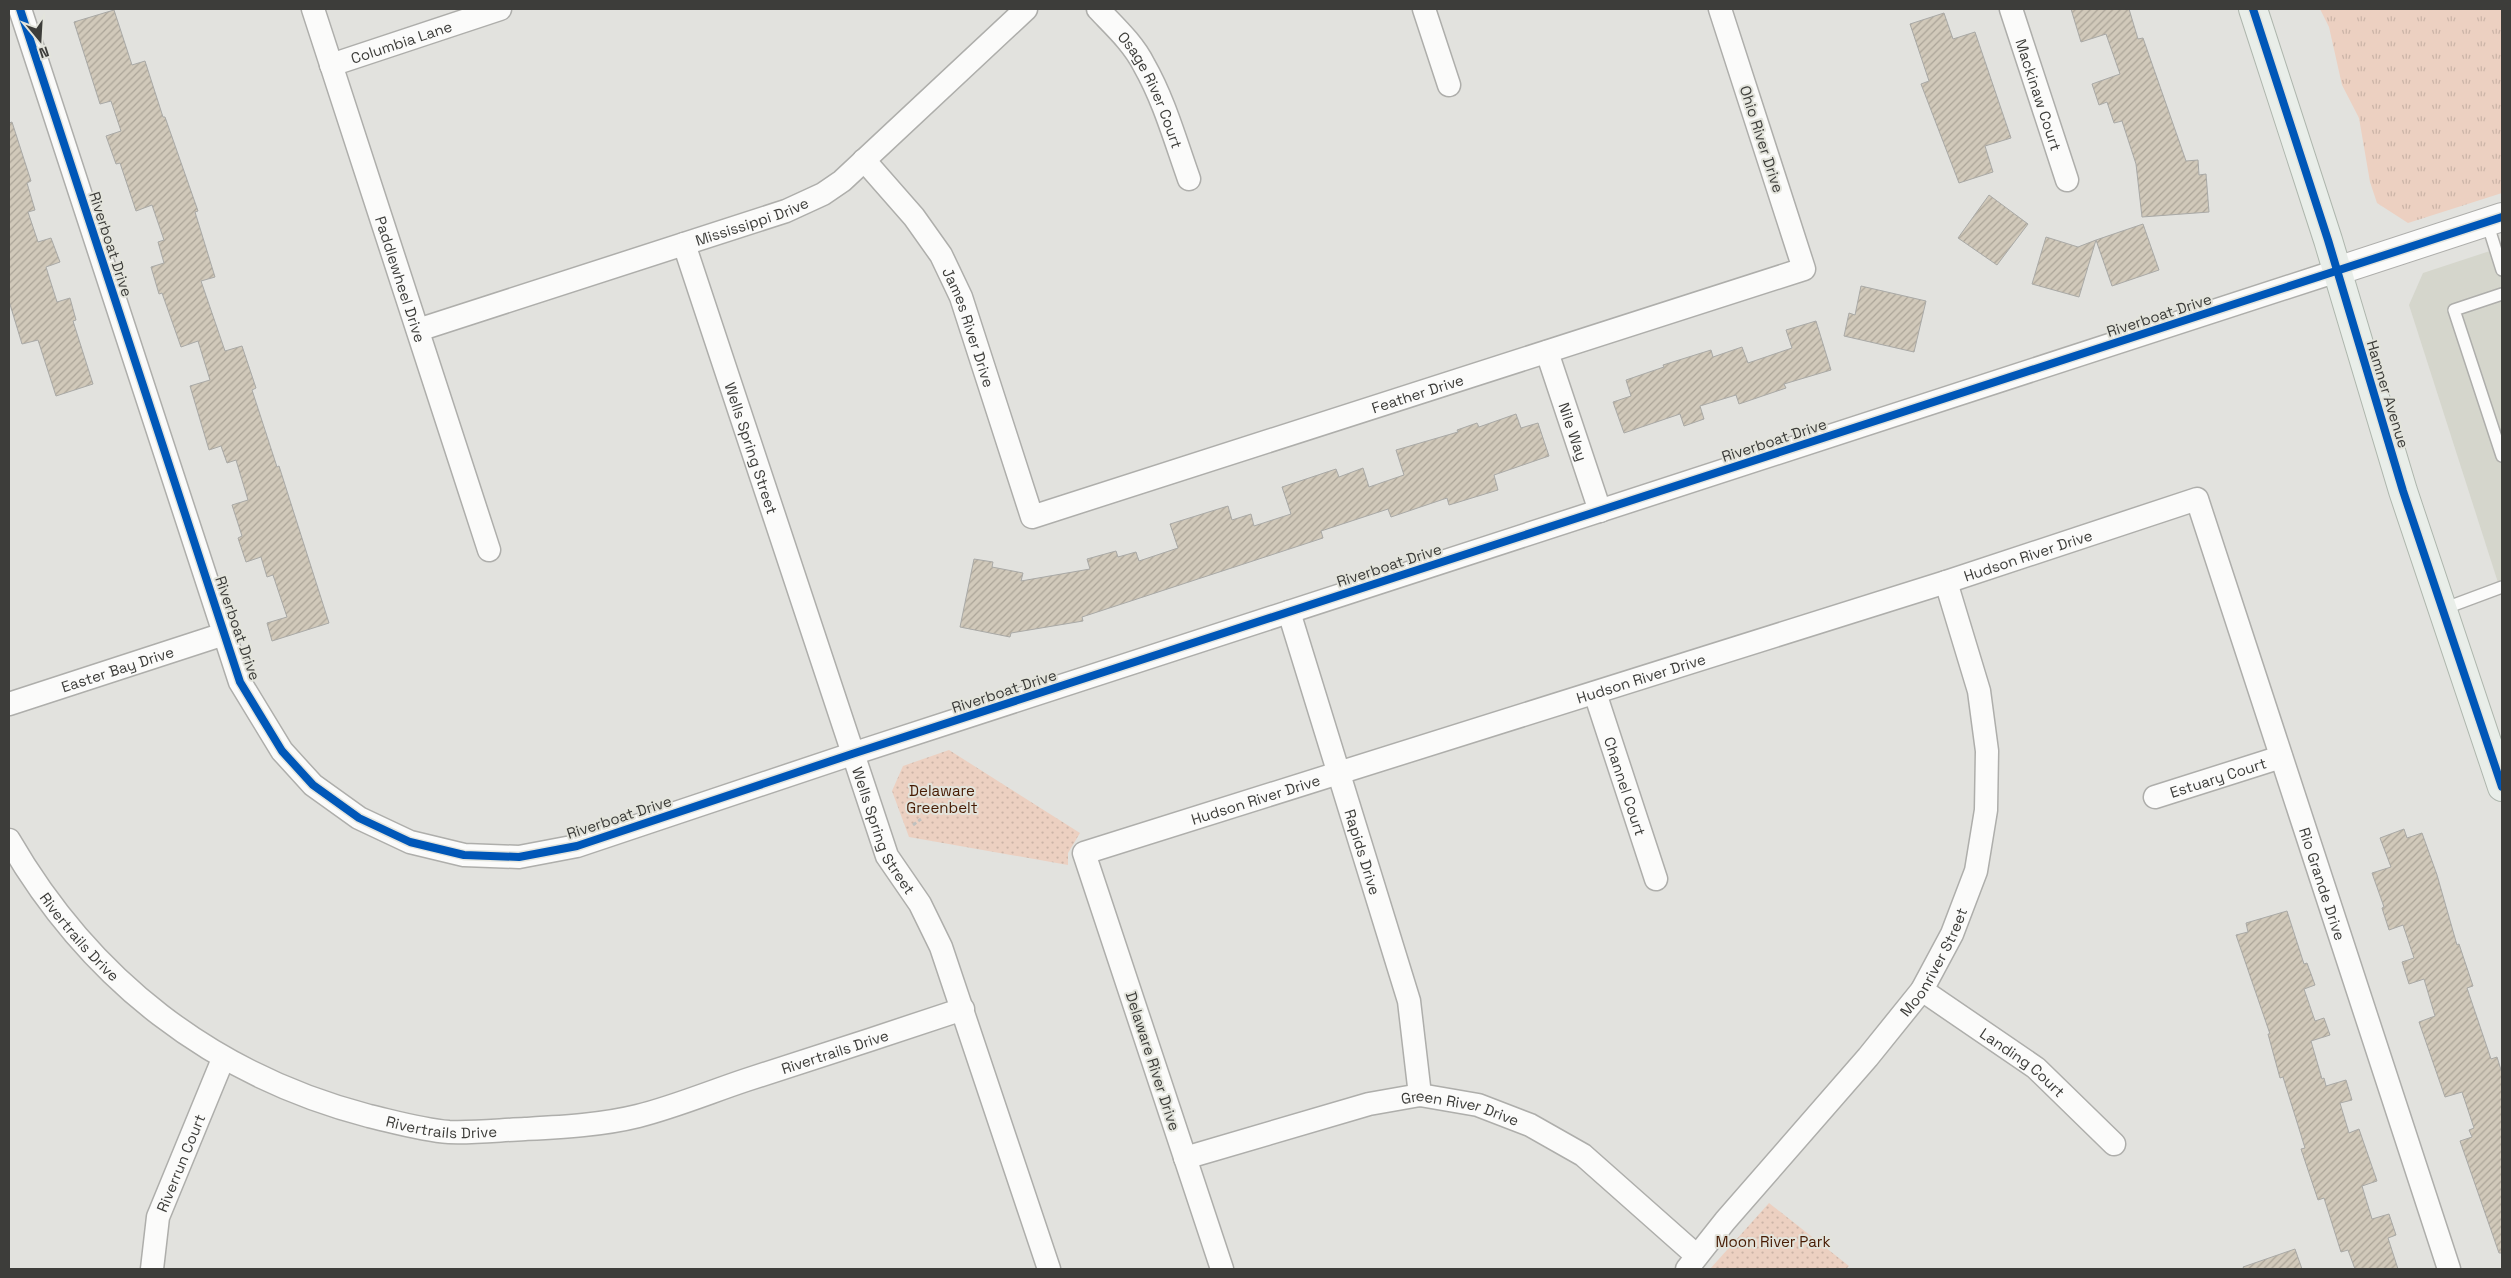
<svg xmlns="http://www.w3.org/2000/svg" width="2511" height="1278" viewBox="0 0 2511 1278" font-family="'Space Grotesk',sans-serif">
  <defs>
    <pattern id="grass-tufts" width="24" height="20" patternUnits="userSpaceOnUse" patternTransform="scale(1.25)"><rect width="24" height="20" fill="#ecd0c1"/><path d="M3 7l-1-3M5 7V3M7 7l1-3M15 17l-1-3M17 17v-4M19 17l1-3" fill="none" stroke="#cbb4a7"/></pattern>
    <pattern id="park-dots" width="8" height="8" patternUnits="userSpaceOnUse" patternTransform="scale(1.25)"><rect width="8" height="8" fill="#ecd0c1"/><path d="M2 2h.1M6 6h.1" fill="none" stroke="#cbb4a7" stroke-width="1.8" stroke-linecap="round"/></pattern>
    <pattern id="building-hatch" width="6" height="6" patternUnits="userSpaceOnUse" patternTransform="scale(1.25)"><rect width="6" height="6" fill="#d1c9ba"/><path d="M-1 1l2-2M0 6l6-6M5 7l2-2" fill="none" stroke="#aba498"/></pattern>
  </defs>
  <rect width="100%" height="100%" fill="#e2e2de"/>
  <path fill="#d5d6cc" d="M2502 247V595L2409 305 2423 273Z"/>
  <path fill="url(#grass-tufts)" d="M2320 9H2502V193L2408 223 2377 203 2370 182 2359 118 2342 85 2329 27Z"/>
  <g fill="url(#park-dots)">
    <path d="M949 750 1080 833 1068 853V865L909 837 892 791 903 766Z"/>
    <path d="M1769 1203 1849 1266 1846 1269H1710Z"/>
  </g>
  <g fill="url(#building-hatch)" stroke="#a9a9a6">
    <path d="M2071 9H2129L2138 39 2143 38 2186 161 2198 160 2199 175 2206 174 2209 212 2142 217 2136 164 2122 121 2114 123 2107 102 2099 105 2092 84 2120 74 2106 34 2081 42Z"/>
    <path d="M114 10 132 65 145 61 163 117H165L198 211 195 212 215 277 201 281 225 351 242 346 256 388 252 390 277 467 279 466 329 623 272 641 267 623 287 617 273 575 267 577 261 557 246 562 238 538 242 536 232 505 248 500 236 460 227 463 221 446 209 450 190 386 210 380 198 341 181 347 162 293 159 294 151 267 164 263 158 242 164 240 152 205 136 211 120 163 116 164 106 136 121 131 111 101 100 104 74 22Z"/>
    <path d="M1944 13 1953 39 1975 32 2011 138 1985 146 1993 172 1959 183 1921 84 1929 81 1910 24Z"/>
    <path d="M12 122 31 181 27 183 35 210 28 212 38 242 51 238 60 262 46 267 57 302 70 298 76 320 73 321 93 384 56 396 38 340 22 344 9 301V123Z"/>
    <path d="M1989 195 2028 224 1997 265 1958 238Z"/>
    <path d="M2143 224 2159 270 2112 286 2096 240Z"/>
    <path d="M2046 237 2078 247 2096 240 2079 297 2032 284Z"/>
    <path d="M1861 286 1926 301 1914 352 1844 336 1849 313 1855 315Z"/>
    <path d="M1816 321 1831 370 1784 384 1786 388 1739 404 1736 395 1700 406 1704 419 1684 426 1680 414 1624 433 1613 402 1631 396 1626 380 1664 367 1663 365 1711 350 1713 357 1742 347 1748 363 1792 348 1786 330Z"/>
    <path d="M1516 414 1521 428 1538 423 1549 456 1494 475 1498 490 1449 505 1447 498 1391 517 1388 509 1321 531 1323 538 1082 617 1083 621 1011 633 1010 637 960 627 974 559 993 562 992 567 1023 573 1021 581 1090 569 1087 559 1116 551 1118 557 1136 552 1139 561 1178 548 1170 524 1228 506 1232 520 1251 514 1254 526 1291 514 1282 487 1336 469 1339 477 1363 468 1369 487 1404 475 1396 450 1458 432 1457 430 1477 423 1479 427Z"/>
    <path d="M2404 829 2407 838 2422 833 2437 875 2457 945 2459 944 2473 986 2467 988 2491 1059 2497 1057 2502 1073V1253H2499L2460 1141 2472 1137 2469 1130 2474 1128 2462 1092 2445 1097 2419 1022 2435 1016 2424 979 2409 984 2402 962 2414 958 2403 925 2389 930 2382 908 2384 907 2372 873 2391 867 2380 838Z"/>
    <path d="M2287 911 2304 964 2307 963 2315 985 2304 989 2315 1021 2324 1018 2330 1035 2311 1041 2322 1079 2324 1078 2326 1086 2346 1080 2352 1100 2340 1103 2349 1133 2359 1129 2377 1181 2362 1186 2372 1219 2389 1214 2396 1235 2388 1238 2398 1269H2355L2348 1250 2341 1252 2324 1198 2318 1200 2301 1149 2305 1148 2283 1077 2280 1078 2268 1034H2270L2236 935 2248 932 2246 923Z"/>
    <path d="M2295 1249 2302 1269H2244L2243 1267Z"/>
  </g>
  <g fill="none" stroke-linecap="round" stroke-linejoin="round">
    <defs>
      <g id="service">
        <path d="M2487 222 2502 270"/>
        <path d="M2502 294 2454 310 2502 456"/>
        <path d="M2443 609 2502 587"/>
      </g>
      <g id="minor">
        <path d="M20 9 240 682 282 751 313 785 359 818 410 842 464 855 519 857 577 846 852 754 2337 271"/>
        <path id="s1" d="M313 9 489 550"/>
        <path id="s2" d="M1098 9C1114 26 1133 43 1144 65 1164 100 1175 140 1189 179"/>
        <path d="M1424 9 1449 85"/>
        <path id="s3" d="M2011 9 2067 180"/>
        <path id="s4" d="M331 65 500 9"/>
        <path id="s5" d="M864 160 914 217 941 255 961 297 1032 517 1804 269 1720 9"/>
        <path id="s6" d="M684 244 887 856 920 904 941 947 1049 1269"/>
        <path id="s7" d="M418 330 786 211 823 194 842 181 1026 9"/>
        <path id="s8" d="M1547 352 1600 511"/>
        <path id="s9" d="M1289 612 1409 1001 1420 1095"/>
        <path id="s10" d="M1595 693 1656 879"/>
        <path id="s11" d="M9 704 224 634"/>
        <path id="s12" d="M2155 797 2281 757"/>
        <path id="s13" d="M9 840C90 980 212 1075 369 1116 395 1122 422 1130 449 1132 474 1133 500 1130 525 1129 562 1127 602 1125 638 1116 674 1107 710 1092 746 1080 818 1057 891 1033 963 1009"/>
        <path id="s14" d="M1922 990 2036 1068 2114 1144"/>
        <path id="s15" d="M1185 1158 1369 1104 1420 1095 1478 1105 1530 1125 1583 1155 1697 1256"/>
        <path id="s16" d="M152 1269 158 1217 223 1059"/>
        <path id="s17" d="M1222 1269 1084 853 1946 582 2197 499 2449 1269"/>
        <path id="s18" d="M1687 1269 1725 1221 1868 1057 1922 990 1952 934 1976 871 1986 810 1987 751 1979 691 1946 582"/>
      </g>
      <path id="tertiary" d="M2337 271 2502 217"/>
      <path id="primary" d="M2253 9 2328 240 2403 491 2502 787"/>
    </defs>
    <use href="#service" stroke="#aeaeab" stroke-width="14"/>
    <use href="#minor" stroke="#aeaeab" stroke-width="25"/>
    <use href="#tertiary" stroke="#aeaeab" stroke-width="30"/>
    <use href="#primary" stroke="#aeb6ad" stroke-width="30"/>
    <path stroke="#c1c1bf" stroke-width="3" stroke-dasharray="4 2.5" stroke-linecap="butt" d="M913 825 921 819"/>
    <use href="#service" stroke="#fbfbfa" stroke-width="11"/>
    <use href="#minor" stroke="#fbfbfa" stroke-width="22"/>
    <use href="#tertiary" stroke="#fbfbfa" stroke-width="28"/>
    <use href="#primary" stroke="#e9eee9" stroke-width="28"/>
    <defs>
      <g id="cycleway">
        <path d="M20 9 240 682 282 751 313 785 359 818 410 842 464 855 519 857 577 846 852 754 2502 217"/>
        <path d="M2253 9 2328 240 2403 491 2502 787"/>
      </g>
    </defs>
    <use href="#cycleway" stroke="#e3e4dc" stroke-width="11"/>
    <use href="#cycleway" stroke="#0057b8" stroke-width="8"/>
  </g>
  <g text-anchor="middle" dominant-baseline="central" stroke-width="4" stroke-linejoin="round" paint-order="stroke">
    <g font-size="15" fill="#3d3d3a" stroke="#e3e4dc">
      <text stroke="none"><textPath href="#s4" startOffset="74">Columbia Lane</textPath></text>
      <text stroke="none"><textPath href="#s2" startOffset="98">Osage River Court</textPath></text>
      <text stroke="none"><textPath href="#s3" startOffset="90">Mackinaw Court</textPath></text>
      <text transform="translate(1762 139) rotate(72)">Ohio River Drive</text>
      <text stroke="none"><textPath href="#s7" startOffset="351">Mississippi Drive</textPath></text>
      <text transform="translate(111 244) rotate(72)">Riverboat Drive</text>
      <text stroke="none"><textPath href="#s1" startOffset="284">Paddlewheel Drive</textPath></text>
      <text transform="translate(2159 315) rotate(-18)">Riverboat Drive</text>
      <text stroke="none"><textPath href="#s5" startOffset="200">James River Drive</textPath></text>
      <text stroke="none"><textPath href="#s5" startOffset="805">Feather Drive</textPath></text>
      <text transform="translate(2388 394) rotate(73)">Hamner Avenue</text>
      <text stroke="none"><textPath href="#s8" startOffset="84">Nile Way</textPath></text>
      <text transform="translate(1774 440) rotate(-18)">Riverboat Drive</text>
      <text stroke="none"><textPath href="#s6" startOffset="215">Wells Spring Street</textPath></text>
      <text stroke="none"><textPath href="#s17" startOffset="1428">Hudson River Drive</textPath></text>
      <text transform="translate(1389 565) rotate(-18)">Riverboat Drive</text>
      <text transform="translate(238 628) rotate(71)">Riverboat Drive</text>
      <text stroke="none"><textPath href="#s11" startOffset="114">Easter Bay Drive</textPath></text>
      <text stroke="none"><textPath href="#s17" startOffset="1022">Hudson River Drive</textPath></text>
      <text transform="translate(1004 691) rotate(-18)">Riverboat Drive</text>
      <text stroke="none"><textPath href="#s12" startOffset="66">Estuary Court</textPath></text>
      <text stroke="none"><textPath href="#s10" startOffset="98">Channel Court</textPath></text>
      <text stroke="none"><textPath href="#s17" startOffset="618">Hudson River Drive</textPath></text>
      <text transform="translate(619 817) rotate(-18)">Riverboat Drive</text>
      <text stroke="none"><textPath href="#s6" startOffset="620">Wells Spring Street</textPath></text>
      <text stroke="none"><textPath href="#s9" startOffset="251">Rapids Drive</textPath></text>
      <text stroke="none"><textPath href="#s17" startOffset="2011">Rio Grande Drive</textPath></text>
      <text stroke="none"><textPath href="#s13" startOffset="120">Rivertrails Drive</textPath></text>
      <text stroke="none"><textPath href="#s18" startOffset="395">Moonriver Street</textPath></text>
      <text stroke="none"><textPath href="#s13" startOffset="945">Rivertrails Drive</textPath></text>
      <text transform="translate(1153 1061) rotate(72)">Delaware River Drive</text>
      <text stroke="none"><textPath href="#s14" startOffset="124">Landing Court</textPath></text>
      <text stroke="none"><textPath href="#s15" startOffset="285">Green River Drive</textPath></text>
      <text stroke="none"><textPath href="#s13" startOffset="540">Rivertrails Drive</textPath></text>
      <text stroke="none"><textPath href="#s16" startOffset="111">Riverrun Court</textPath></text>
    </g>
    <g font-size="15" fill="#471b03" stroke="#e3e4dc">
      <text x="942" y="790">Delaware<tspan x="942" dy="17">Greenbelt</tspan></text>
      <text x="1773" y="1241">Moon River Park</text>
    </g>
  </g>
  <rect width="2511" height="1278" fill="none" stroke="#3d3d3a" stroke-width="20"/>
  <g transform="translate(40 40) rotate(162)" stroke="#e3e4dc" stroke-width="4" paint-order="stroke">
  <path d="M0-4L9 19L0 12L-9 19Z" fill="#3d3d3a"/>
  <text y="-8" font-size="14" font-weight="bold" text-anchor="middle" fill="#3d3d3a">N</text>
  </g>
</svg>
